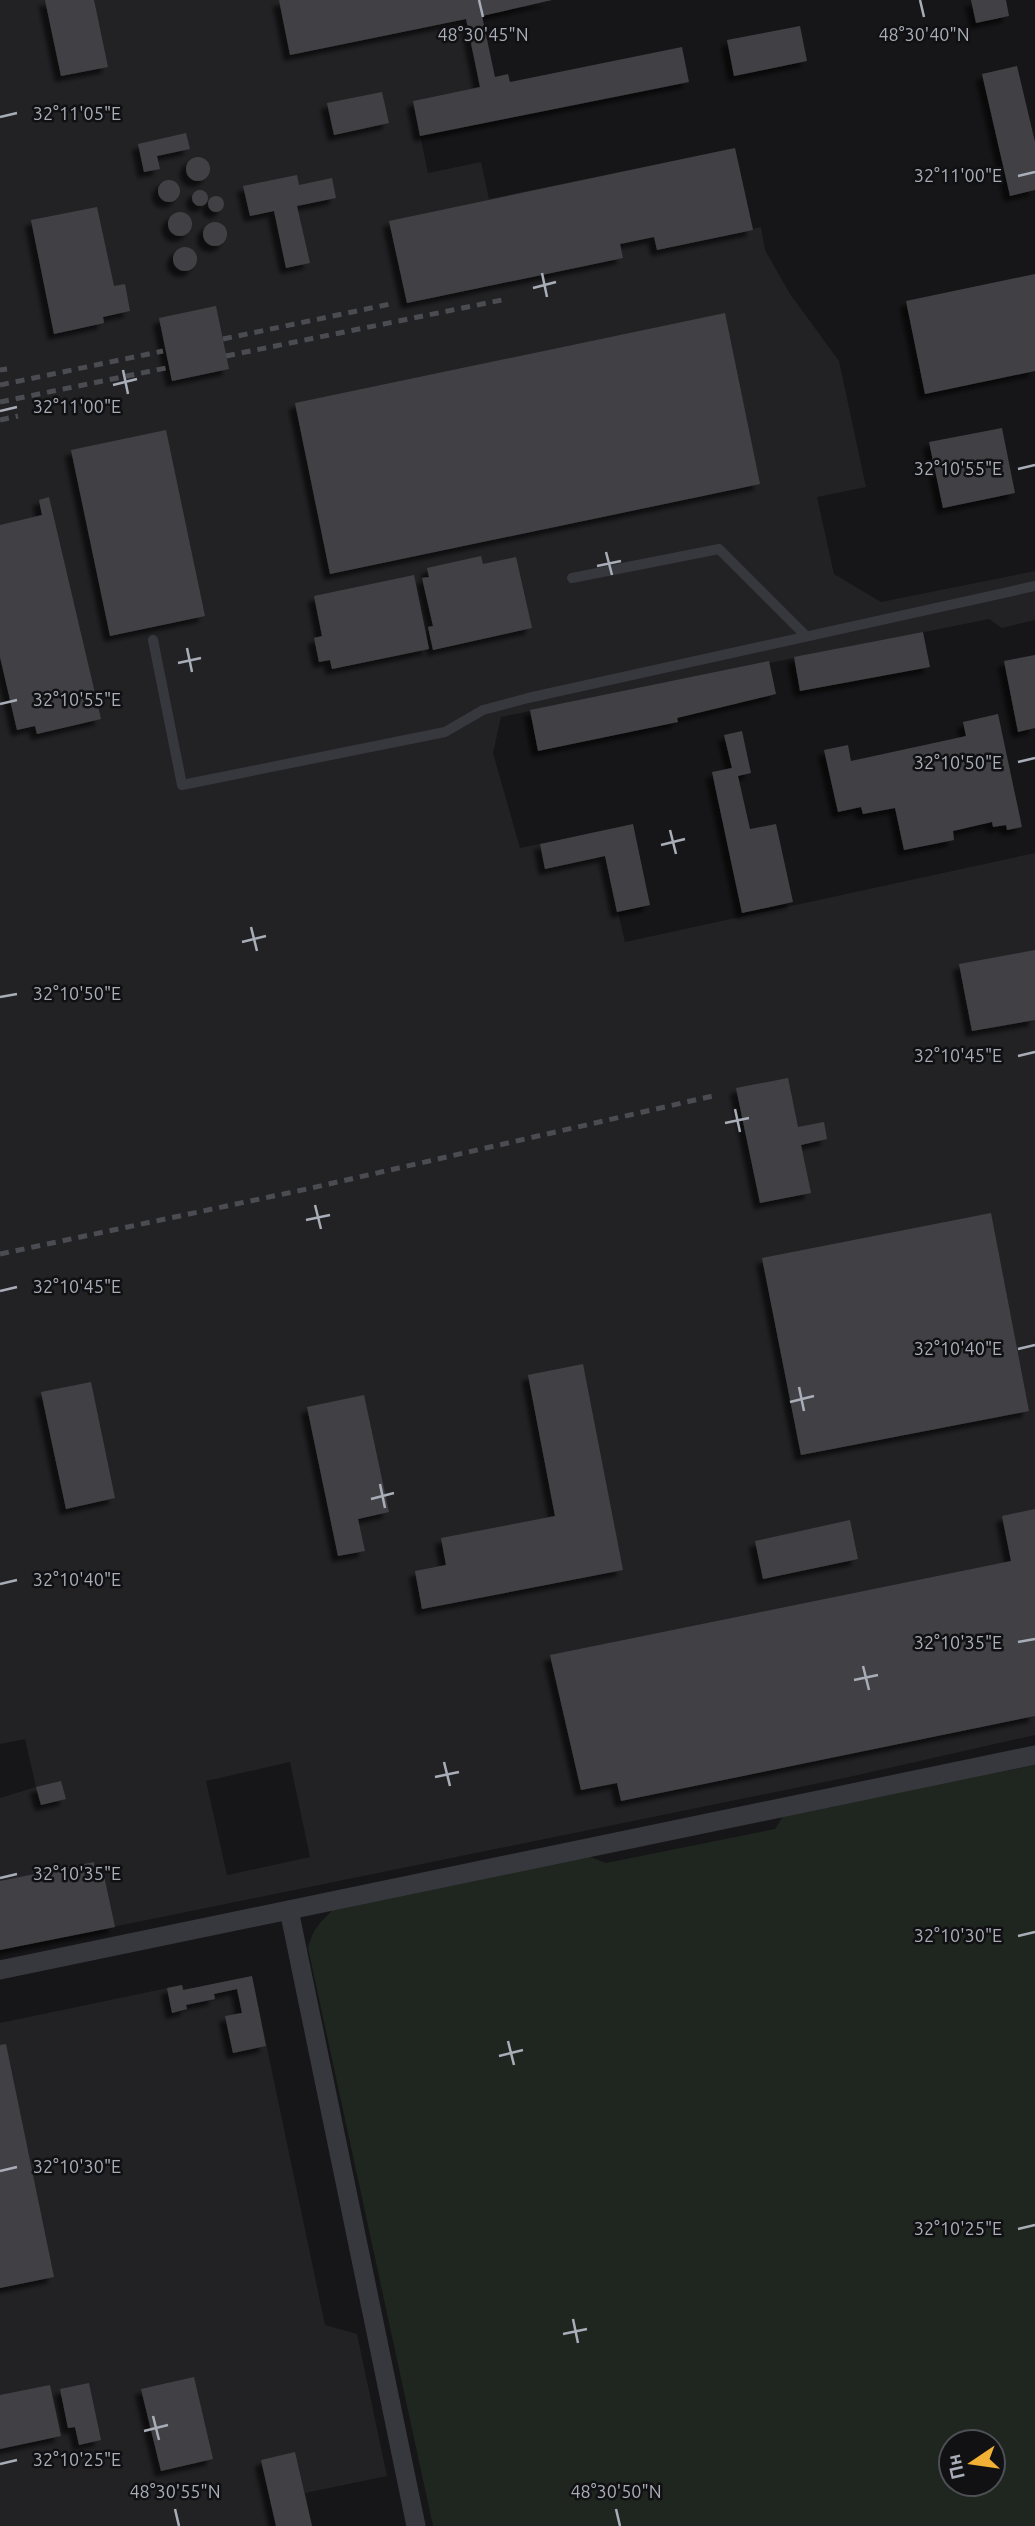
<svg xmlns="http://www.w3.org/2000/svg" width="1035" height="2526" viewBox="0 0 1035 2526" font-family="Ubuntu,sans-serif">
  <defs>
    <filter id="shadow"><feDropShadow dx="-6" dy="6" stdDeviation="2" flood-color="#0009"/></filter>
  </defs>
  <rect width="100%" height="100%" fill="#161618"/>
  <g fill="#222225" fill-rule="evenodd">
    <path d="M0 0H462L480 87 413 101 428 173 481 162 489 199 735 148 753 229 761 227 765 250 790 294 839 361 866 487 817 497 834 574 881 602 1035 571V620L1002 628 989 619 501 717 493 753 520 848 540 844 545 868 605 856 625 942 1035 853V1735L849 1777 0 1950V1798L36 1787 25 1739 0 1744ZM290 1762 310 1857 227 1875 206 1781Z"/>
    <path d="M252 1976 325 2325 357 2334 387 2476 305 2493 312 2526H0V2023L182 1985 184 1990Z"/>
  </g>
  <path fill="#1e261f" fill-rule="evenodd" d="M1035 1765V2526H433L308 1948C312 1930 320 1922 333 1910L585 1855 606 1863 775 1829 784 1815ZM951 2442H993V2484H951Z"/>
  <g fill="#404145" filter="url(#shadow)">
    <path d="M45 0H94L108 67 61 76Z"/>
    <path d="M279 0H552L482 16 495 77 508 74 510 82 682 47 689 82 420 136 413 101 480 87 466 19 290 55Z"/>
    <path d="M971 0H1006L1009 16 976 23Z"/>
    <path d="M800 26 807 61 734 76 727 40Z"/>
    <path d="M1017 66 1035 142V190L1010 196 982 74Z"/>
    <path d="M382 92 389 123 334 135 327 103Z"/>
    <path d="M186 133 190 149 157 156 160 169 144 172 138 144Z"/>
    <path d="M735 148 753 230 657 250 654 237 620 244 623 258 407 303 389 221Z"/>
    <circle cx="198" cy="169" r="12"/>
    <path d="M297 175 299 185 332 178 336 198 297 206 310 263 286 268 274 211 250 216 243 186Z"/>
    <circle cx="169" cy="191" r="11"/>
    <circle cx="200" cy="198" r="8"/>
    <circle cx="216" cy="204" r="8"/>
    <path d="M97 207 114 286 125 284 130 311 103 317 104 323 54 334 31 220Z"/>
    <circle cx="180" cy="224" r="12"/>
    <circle cx="215" cy="234" r="12"/>
    <circle cx="185" cy="259" r="12"/>
    <path d="M1035 274V371L925 394 906 301Z"/>
    <path d="M216 306 229 369 172 381 159 318Z"/>
    <path d="M725 313 760 484 330 574 295 403Z"/>
    <path d="M1002 428 1015 493 943 508 929 442Z"/>
    <path d="M166 430 205 616 110 636 71 450Z"/>
    <path d="M49 497 101 719 37 734 35 726 17 730 0 657V525L42 515 39 500Z"/>
    <path d="M481 556 483 564 516 557 532 628 433 650 428 627 433 626 422 578 429 577 427 568Z"/>
    <path d="M414 575 429 649 332 669 330 660 319 662 314 638 322 636 314 596Z"/>
    <path d="M923 632 930 667 800 691 794 657Z"/>
    <path d="M1035 655V728L1018 732 1004 661Z"/>
    <path d="M769 661 776 694 677 718 678 722 538 751 530 710Z"/>
    <path d="M998 714 1022 827 1007 830 1006 825 993 827 992 822 953 831 954 840 904 850 895 808 863 814 861 807 838 812 824 750 848 745 851 761 966 736 963 722Z"/>
    <path d="M742 731 751 773 738 776 750 829 776 824 793 902 742 913 712 772 732 768 724 735Z"/>
    <path d="M633 824 650 905 617 912 605 856 545 869 540 844Z"/>
    <path d="M1035 950V1020L972 1031 959 964Z"/>
    <path d="M788 1078 798 1127 824 1122 827 1139 801 1145 811 1193 760 1203 736 1088Z"/>
    <path d="M991 1213 1029 1411 801 1455 762 1258Z"/>
    <path d="M583 1364 623 1570 422 1609 415 1571 446 1565 441 1538 555 1516 528 1375Z"/>
    <path d="M91 1382 115 1498 66 1509 41 1392Z"/>
    <path d="M364 1395 389 1512 358 1519 365 1551 338 1556 307 1407Z"/>
    <path d="M1035 1509V1716L621 1801 617 1783 581 1790 550 1655 1011 1561 1002 1516Z"/>
    <path d="M850 1520 858 1559 763 1579 755 1541Z"/>
    <path d="M61 1781 66 1799 41 1805 36 1787Z"/>
    <path d="M94 1862 96 1873 103 1871 115 1927 0 1950V1881Z"/>
    <path d="M252 1976 266 2046 233 2053 225 2016 242 2013 237 1989 214 1994 215 1999 186 2005 187 2009 172 2013 167 1988 182 1985 183 1990Z"/>
    <path d="M6 2044 54 2277 0 2288V2045Z"/>
    <path d="M194 2377 213 2459 161 2471 141 2389Z"/>
    <path d="M89 2383 101 2440 79 2445 75 2427 68 2428 60 2389Z"/>
    <path d="M50 2385 61 2436 0 2449V2395Z"/>
    <path d="M295 2452 312 2526H276L261 2460Z"/>
  </g>
  <g fill="none" stroke-linecap="round" stroke-linejoin="round">
    <g stroke="#37383d" stroke-width="10">
      <path d="M572 578 719 549 805 635"/>
      <path d="M153 640 182 785 445 732 483 710 528 698 1035 586"/>
    </g>
    <g stroke="#37383d" stroke-width="19">
      <path d="M289 1910 416 2526"/>
      <path d="M0 1970 1035 1755"/>
    </g>
    <g stroke="#4a4c52" stroke-width="5" stroke-dasharray="9 7" stroke-linecap="butt">
      <path d="M223 339 395 303"/>
      <path d="M226 356 502 300"/>
      <path d="M0 370 7 369"/>
      <path d="M0 385 163 351"/>
      <path d="M0 402 166 368"/>
      <path d="M0 420 18 416"/>
      <path d="M0 1254 307 1189 717 1095"/>
    </g>
  </g>
  <path fill="none" stroke="#a8adb8" stroke-width="2.5" d="M479 0 483 17M920 0 924 17M0 117 17 113M1018 176 1035 172M542 273 547 297M533 288 556 282M123 370 128 394M113 385 137 379M0 411 17 407M1018 469 1035 465M606 552 612 575M597 566 621 561M187 648 192 672M178 663 201 658M0 704 17 700M1018 762 1035 758M670 830 676 854M661 845 685 839M251 927 257 951M242 942 266 936M0 997 17 994M1018 1056 1035 1052M735 1109 740 1132M725 1123 749 1118M315 1205 321 1229M306 1220 330 1215M0 1291 17 1287M1018 1349 1035 1345M799 1387 804 1411M790 1402 814 1396M380 1484 385 1508M371 1499 394 1493M0 1584 17 1580M1018 1642 1035 1639M863 1666 869 1690M854 1680 878 1675M444 1762 450 1786M435 1777 459 1772M0 1878 17 1874M1018 1936 1035 1932M508 2041 514 2065M499 2056 523 2050M0 2171 17 2167M1018 2229 1035 2225M573 2319 578 2343M563 2334 587 2329M153 2416 159 2440M144 2431 168 2425M0 2464 17 2460M175 2509 179 2526M616 2509 620 2526"/>
  <g font-size="18" text-anchor="middle" fill="#a8adb8" stroke="#111113" stroke-width="5" stroke-linejoin="round" paint-order="stroke">
    <text x="483" y="41">48°30'45"N</text>
    <text x="924" y="41">48°30'40"N</text>
    <text x="77" y="120">32°11'05"E</text>
    <text x="958" y="182">32°11'00"E</text>
    <text x="77" y="413">32°11'00"E</text>
    <text x="958" y="475">32°10'55"E</text>
    <text x="77" y="706">32°10'55"E</text>
    <text x="958" y="769">32°10'50"E</text>
    <text x="77" y="1000">32°10'50"E</text>
    <text x="958" y="1062">32°10'45"E</text>
    <text x="77" y="1293">32°10'45"E</text>
    <text x="958" y="1355">32°10'40"E</text>
    <text x="77" y="1586">32°10'40"E</text>
    <text x="958" y="1649">32°10'35"E</text>
    <text x="77" y="1880">32°10'35"E</text>
    <text x="958" y="1942">32°10'30"E</text>
    <text x="77" y="2173">32°10'30"E</text>
    <text x="958" y="2235">32°10'25"E</text>
    <text x="77" y="2466">32°10'25"E</text>
    <text x="175" y="2498">48°30'55"N</text>
    <text x="616" y="2498">48°30'50"N</text>
  </g>
  <g transform="translate(972 2463) rotate(257)"><circle r="33" fill="#111113" stroke="#4d4f55" stroke-width="2"/>
  <path d="M0-5L12 26L0 18L-12 26Z" fill="#f2b134"/>
  <text y="-10" font-size="19" font-weight="bold" text-anchor="middle" fill="#a8adb8">Пн</text>
  </g>
</svg>
